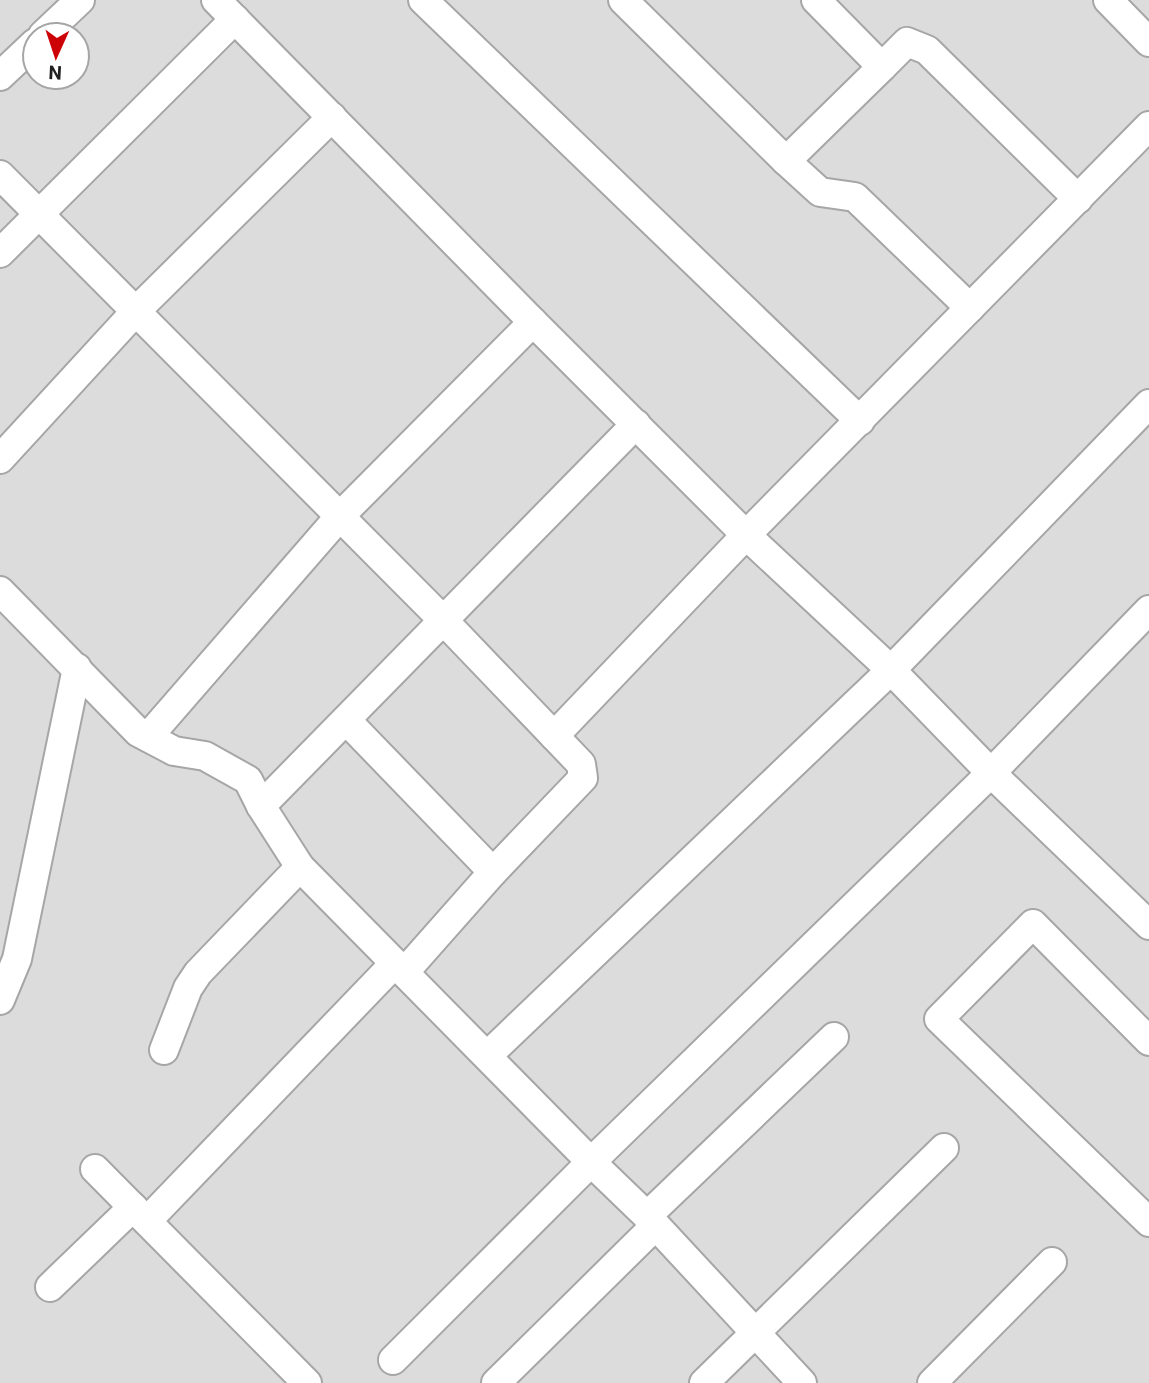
<svg xmlns="http://www.w3.org/2000/svg" width="1149" height="1383" viewBox="0 0 1149 1383" font-family="Roboto,sans-serif">
  <rect width="100%" height="100%" fill="#f0ece5"/>
  <path fill="#dddcdc" fill-rule="evenodd" d="M0 0H1149V1383H0ZM35 35H77V77H35Z"/>
  <g fill="none" stroke-linecap="round" stroke-linejoin="round">
    <defs>
      <g id="minor">
        <path d="M216 0 533 322 746 535 891 670 991 773 1149 925"/>
        <path d="M423 0 860 421"/>
        <path d="M623 0 786 161 820 192 855 197 970 308"/>
        <path d="M816 0 882 67 907 42 927 50 1078 199"/>
        <path d="M1108 0 1149 42"/>
        <path d="M43 35 80 0"/>
        <path d="M0 76 35 43"/>
        <path d="M786 161 882 67"/>
        <path d="M0 175 443 620 581 764 583 778 493 872 409 967"/>
        <path d="M0 253 235 19"/>
        <path d="M0 459 136 311 332 117"/>
        <path d="M0 591 138 732 174 751 205 756 248 780 261 806 300 867 591 1162 647 1216 802 1383"/>
        <path d="M346 720 493 872"/>
        <path d="M554 736 746 535 1149 126"/>
        <path d="M148 737 340 516 533 322"/>
        <path d="M261 806 636 424"/>
        <path d="M0 1000 17 959 77 668"/>
        <path d="M1149 1041 1033 924 939 1019 1149 1222"/>
        <path d="M164 1050 188 988 198 973 300 867"/>
        <path d="M488 1055 891 670 1149 404"/>
        <path d="M95 1169 307 1383"/>
        <path d="M647 1216 834 1037"/>
        <path d="M147 1221 395 963"/>
        <path d="M50 1287 133 1207"/>
        <path d="M393 1360 591 1162 991 773 1149 610"/>
        <path d="M496 1383 655 1226"/>
        <path d="M704 1383 944 1148"/>
        <path d="M932 1383 1052 1262"/>
      </g>
    </defs>
    <use href="#minor" stroke="#a6a6a6" stroke-width="32"/>
    <use href="#minor" stroke="#fff" stroke-width="28"/>
  </g>
  <g transform="translate(56 56) rotate(183)"><circle r="33" fill="#ffffff" stroke="#a5a5a5" stroke-width="2"/>
  <path d="M0-5L12 26L0 18L-12 26Z" fill="#cc0207"/>
  <text y="-10" font-size="19" font-weight="bold" text-anchor="middle" fill="#1f1f1f">N</text>
  </g>
</svg>
